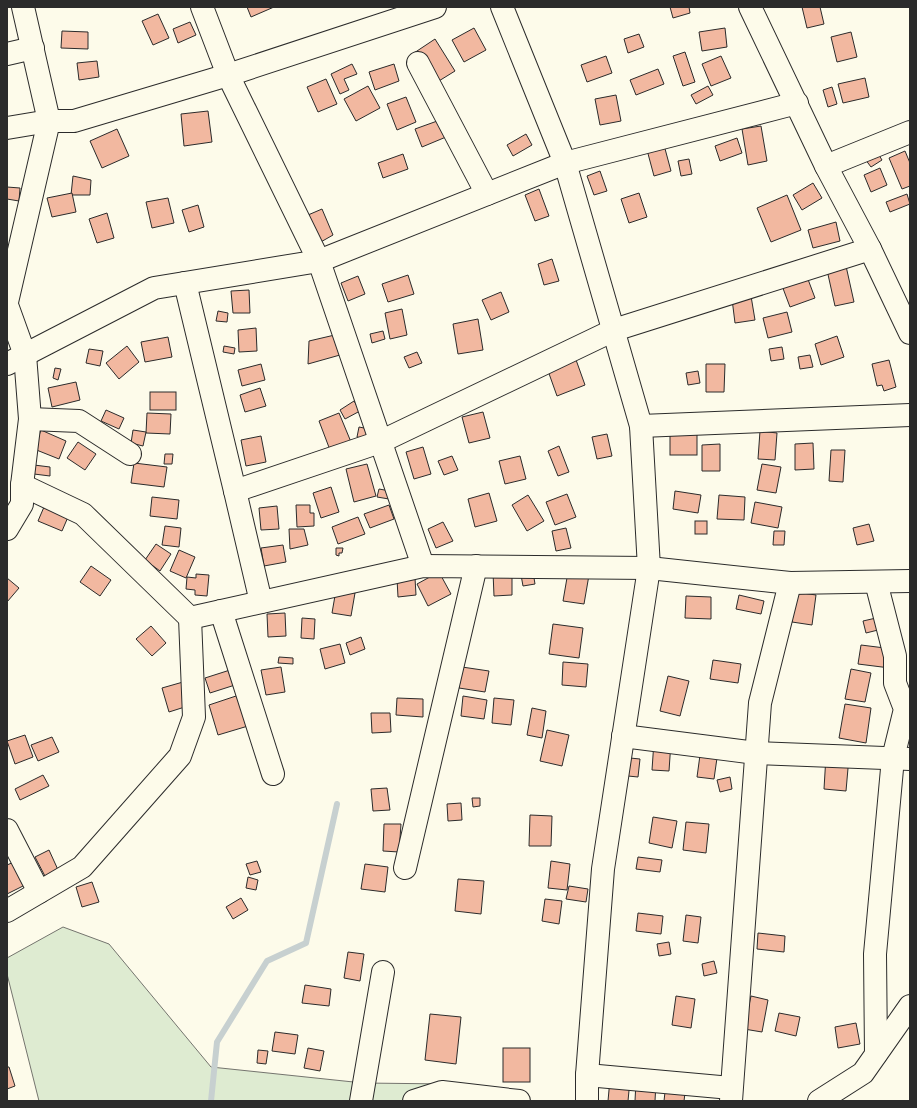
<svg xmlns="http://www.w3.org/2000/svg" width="917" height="1108" viewBox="0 0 917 1108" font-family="'PT Sans Narrow',sans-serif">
  <rect width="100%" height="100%" fill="#fdfbea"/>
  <path fill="#deebd1" stroke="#74746e" d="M63 927 109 944 211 1067 363 1083 449 1084 486 1101H39L7 974V958Z"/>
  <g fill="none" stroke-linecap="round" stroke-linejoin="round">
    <path stroke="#c7d0d0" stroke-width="6" d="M211 1101 217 1042 267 961 306 943 337 804"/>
  </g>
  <g fill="#f2b8a0" stroke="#2b2b2b">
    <path d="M247 7H274L251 17Z"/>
    <path d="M670 7H689L690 13 673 18Z"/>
    <path d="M802 7H820L824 24 807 28Z"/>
    <path d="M158 14 169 38 153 45 142 21Z"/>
    <path d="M190 22 196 35 178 43 173 29Z"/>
    <path d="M474 28 486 50 464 62 452 40Z"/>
    <path d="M725 28 727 47 702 51 699 32Z"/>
    <path d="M62 31 88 32V49L61 48Z"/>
    <path d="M851 32 857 57 837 62 831 37Z"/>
    <path d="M639 34 644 47 628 53 624 39Z"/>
    <path d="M435 39 455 71 434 84 414 53Z"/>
    <path d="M685 52 695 82 683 86 673 56Z"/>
    <path d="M606 56 612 73 587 82 581 65Z"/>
    <path d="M721 56 731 78 711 86 702 64Z"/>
    <path d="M97 61 99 77 79 80 77 63Z"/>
    <path d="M352 64 357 74 344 79 349 90 340 94 331 74Z"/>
    <path d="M394 64 399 81 375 90 369 72Z"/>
    <path d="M658 69 664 84 636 95 630 80Z"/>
    <path d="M865 78 869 97 843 103 838 84Z"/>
    <path d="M326 79 337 104 318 112 307 87Z"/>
    <path d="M368 86 380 108 356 121 344 99Z"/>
    <path d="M708 86 713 95 696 104 691 95Z"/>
    <path d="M832 87 837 104 828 107 823 90Z"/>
    <path d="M616 95 621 121 600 125 595 99Z"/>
    <path d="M406 97 416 122 397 130 387 104Z"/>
    <path d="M208 111 212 142 184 146 181 114Z"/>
    <path d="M440 120 446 137 422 147 415 129Z"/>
    <path d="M761 126 767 161 748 165 742 129Z"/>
    <path d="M117 129 129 156 102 168 90 141Z"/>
    <path d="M526 134 532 145 513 156 507 145Z"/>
    <path d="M737 138 742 153 720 161 715 146Z"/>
    <path d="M664 145 671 171 654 176 647 150Z"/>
    <path d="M905 151 910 163V186L902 189 889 158Z"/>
    <path d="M877 152 882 160 871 167 865 159Z"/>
    <path d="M403 154 408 169 383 178 378 163Z"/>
    <path d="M689 159 692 174 681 176 678 161Z"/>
    <path d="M880 168 887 185 871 192 864 175Z"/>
    <path d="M600 171 607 191 594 195 587 176Z"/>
    <path d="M73 176 91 180 90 195H71Z"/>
    <path d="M813 183 822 198 802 210 793 195Z"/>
    <path d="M7 187 20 188 19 201 7 199Z"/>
    <path d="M539 189 549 216 535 221 525 195Z"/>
    <path d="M72 193 76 212 52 217 47 198Z"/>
    <path d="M639 193 647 217 629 223 621 199Z"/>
    <path d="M907 194 910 204 890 212 886 202Z"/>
    <path d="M787 195 801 230 771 242 757 208Z"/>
    <path d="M168 198 174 223 152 228 146 202Z"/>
    <path d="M198 205 204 227 189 232 182 210Z"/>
    <path d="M322 209 333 235 312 247 301 218Z"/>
    <path d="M107 213 114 238 97 243 89 219Z"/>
    <path d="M836 222 840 241 813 248 808 230Z"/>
    <path d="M552 259 559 281 544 285 538 264Z"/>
    <path d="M846 266 854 302 835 306 827 270Z"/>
    <path d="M806 274 815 298 790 307 781 283Z"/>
    <path d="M408 275 414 294 388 302 382 284Z"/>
    <path d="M358 276 365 294 348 301 341 283Z"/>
    <path d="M249 290 250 313H233L231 291Z"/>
    <path d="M501 292 509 312 491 320 482 300Z"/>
    <path d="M751 296 755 320 735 323 732 299Z"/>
    <path d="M402 309 407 335 390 339 385 313Z"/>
    <path d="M218 311 228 313 227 322 216 321Z"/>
    <path d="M787 312 792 332 768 338 763 318Z"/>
    <path d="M478 319 483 350 458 354 453 324Z"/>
    <path d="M256 328 257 351 239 352 238 330Z"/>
    <path d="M383 331 385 339 372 343 370 334Z"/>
    <path d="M339 334 340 355 308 364 309 341Z"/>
    <path d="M837 336 844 357 821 365 815 344Z"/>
    <path d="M168 337 172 357 145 362 141 342Z"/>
    <path d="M127 346 139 362 119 379 106 363Z"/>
    <path d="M224 346 235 348 234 354 223 352Z"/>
    <path d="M782 347 784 359 771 361 769 349Z"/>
    <path d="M89 349 103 351 100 366 86 363Z"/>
    <path d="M417 352 422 363 409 368 404 357Z"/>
    <path d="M810 355 813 367 800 369 798 357Z"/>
    <path d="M575 357 585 385 557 396 547 368Z"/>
    <path d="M889 360 896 387 884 391 882 385 877 386 872 364Z"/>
    <path d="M261 364 265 380 242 386 238 370Z"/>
    <path d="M706 364H725L724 392H706Z"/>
    <path d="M55 368 61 369 58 380 53 378Z"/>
    <path d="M698 371 700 383 688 385 686 373Z"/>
    <path d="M76 382 80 400 52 407 48 388Z"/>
    <path d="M260 388 266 406 245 412 240 395Z"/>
    <rect x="150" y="392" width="26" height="18"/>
    <path d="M354 401 360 411 345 419 340 410Z"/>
    <path d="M106 410 124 418 119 429 101 421Z"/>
    <path d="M483 412 490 438 469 443 462 417Z"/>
    <path d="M147 413 171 414 170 434 146 433Z"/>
    <path d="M339 413 351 442 330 450 319 421Z"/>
    <path d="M359 427 369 429 367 439 357 437Z"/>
    <path d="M41 430 66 441 59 459 34 449Z"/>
    <path d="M133 430 146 432 143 446 131 443Z"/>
    <path d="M760 431 777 433 775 460 758 459Z"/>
    <path d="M607 434 612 456 597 459 592 437Z"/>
    <rect x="670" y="434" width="27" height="21"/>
    <path d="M261 436 266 462 246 466 241 440Z"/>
    <path d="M78 442 96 454 85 470 67 458Z"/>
    <path d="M813 443 814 469 795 470V444Z"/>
    <path d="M720 444V471H702V445Z"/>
    <path d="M559 446 569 472 558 476 548 451Z"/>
    <path d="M423 447 431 474 414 479 406 452Z"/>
    <path d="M831 450H845L843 482 829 481Z"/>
    <path d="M165 454H173L172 464H164Z"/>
    <path d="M452 456 458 470 444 475 438 461Z"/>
    <path d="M520 456 526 479 505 484 499 461Z"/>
    <path d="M134 463 167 467 164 487 131 483Z"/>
    <path d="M367 464 376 496 354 502 346 469Z"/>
    <path d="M762 464 781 467 776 493 757 490Z"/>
    <path d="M34 465 50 467V476L34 474Z"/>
    <path d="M331 487 339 512 321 518 313 493Z"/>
    <path d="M379 489 390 491 389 499 377 497Z"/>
    <path d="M675 491 701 495 698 513 673 509Z"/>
    <path d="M489 493 497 521 475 527 468 499Z"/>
    <path d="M567 494 576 517 555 525 546 502Z"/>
    <path d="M528 495 544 521 527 531 512 505Z"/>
    <path d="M719 495 745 497 744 520 717 519Z"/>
    <path d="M152 497 179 500 177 519 150 516Z"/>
    <path d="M755 502 782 507 778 528 751 523Z"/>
    <path d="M296 505H310V513H314V526L297 527Z"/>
    <path d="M389 505 394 519 370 528 364 514Z"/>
    <path d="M277 506 279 529 261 530 259 508Z"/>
    <path d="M44 507 68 517 62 531 38 521Z"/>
    <path d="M358 517 365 534 338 544 332 527Z"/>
    <rect x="695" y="521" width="12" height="13"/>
    <path d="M443 522 453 541 436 548 428 529Z"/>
    <path d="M869 524 874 541 857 545 853 528Z"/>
    <path d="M165 526 181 528 179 547 162 545Z"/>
    <path d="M566 528 571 548 556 551 552 531Z"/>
    <path d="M289 529H304L308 545 290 549Z"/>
    <path d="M774 531H785L784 545H773Z"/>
    <path d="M156 544 171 554 160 571 145 560Z"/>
    <path d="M283 545 286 562 264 566 261 548Z"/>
    <path d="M336 548H343L342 553H339V556L336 555Z"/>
    <path d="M179 550 195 557 186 578 170 571Z"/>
    <path d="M91 566 111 580 100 596 80 582Z"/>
    <path d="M439 572 451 594 428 606 417 584Z"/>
    <path d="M493 572H512V595L494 596Z"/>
    <path d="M533 572 535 584 523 586 521 575Z"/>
    <path d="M568 572 589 575 584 604 563 601Z"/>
    <path d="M196 574 209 575 207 596 195 595V590L186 589 187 577 196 578Z"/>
    <path d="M7 578 19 588 7 602Z"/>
    <path d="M415 578 416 595 398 597 397 579Z"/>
    <path d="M336 590 355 593 351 616 332 613Z"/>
    <path d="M796 592 816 595 812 625 792 622Z"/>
    <path d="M739 595 764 601 761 614 736 609Z"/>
    <path d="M686 596 711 597V619L685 618Z"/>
    <path d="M285 613 286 636 268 637 267 614Z"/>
    <path d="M302 618 315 619 314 639 301 638Z"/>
    <path d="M876 618 878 630 866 633 863 621Z"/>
    <path d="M553 624 583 628 579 658 549 654Z"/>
    <path d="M151 626 166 643 152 656 136 639Z"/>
    <path d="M361 637 365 649 350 655 346 643Z"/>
    <path d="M340 644 345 663 325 669 320 649Z"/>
    <path d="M861 645 893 649 890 668 858 664Z"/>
    <path d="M279 657 293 658V664L278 663Z"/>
    <path d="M713 660 741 664 738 683 710 679Z"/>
    <path d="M563 662 588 664 586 687 562 685Z"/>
    <path d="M281 667 285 692 266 695 261 670Z"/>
    <path d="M462 667 489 671 485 692 459 688Z"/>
    <path d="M851 669 871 673 865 702 845 699Z"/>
    <path d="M230 670 235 685 210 693 205 678Z"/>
    <path d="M668 676 689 681 680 716 660 711Z"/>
    <path d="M183 682 191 705 169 712 162 688Z"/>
    <path d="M239 695 248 726 218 735 209 705Z"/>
    <path d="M463 696 487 700 484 719 461 716Z"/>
    <path d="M397 698 423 699V717L396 715Z"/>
    <path d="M494 698 514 700 511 725 492 723Z"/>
    <path d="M845 704 871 708 866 743 839 738Z"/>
    <path d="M532 708 546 711 542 738 527 735Z"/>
    <path d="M371 713H390L391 732 372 733Z"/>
    <path d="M547 730 569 735 562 766 540 761Z"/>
    <path d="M25 735 33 757 15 764 7 741Z"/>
    <path d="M52 737 59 752 38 761 31 745Z"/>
    <path d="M654 741 671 742 669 771 652 770Z"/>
    <path d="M701 748 718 751 714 779 697 777Z"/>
    <path d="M826 756 849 757 846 791 824 789Z"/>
    <path d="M630 758 640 759 638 777 628 776Z"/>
    <path d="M43 775 49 786 20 800 15 789Z"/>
    <path d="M730 777 732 789 720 792 717 780Z"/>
    <path d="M387 788 390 810 373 811 371 789Z"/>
    <path d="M472 798H480V806L473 807Z"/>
    <path d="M461 803 462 820 448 821 447 804Z"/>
    <path d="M530 815 552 816 551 846H529Z"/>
    <path d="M653 817 677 821 672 848 649 843Z"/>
    <path d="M686 822 709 824 706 853 683 850Z"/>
    <path d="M384 824H401L399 852 383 851Z"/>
    <path d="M49 850 59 872 46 878 35 857Z"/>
    <path d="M638 857 662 860 660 872 636 869Z"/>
    <path d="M257 861 261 872 250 875 246 864Z"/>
    <path d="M551 861 570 864 567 890 548 888Z"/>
    <path d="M14 862 25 885 7 894V865Z"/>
    <path d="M365 864 388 867 385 892 361 889Z"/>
    <path d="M248 877 258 880 256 890 246 888Z"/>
    <path d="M458 879 484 881 481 914 455 911Z"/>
    <path d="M92 882 99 902 82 907 76 887Z"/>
    <path d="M569 886 588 889 586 902 566 899Z"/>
    <path d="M241 898 248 910 233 919 226 907Z"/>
    <path d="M545 899 562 901 559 924 542 921Z"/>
    <path d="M638 913 663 916 661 934 636 931Z"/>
    <path d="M686 915 701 917 698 943 683 941Z"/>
    <path d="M758 933 785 936 784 952 757 949Z"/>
    <path d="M669 942 671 954 659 956 657 944Z"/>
    <path d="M348 952 364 954 360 981 344 978Z"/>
    <path d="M714 961 717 973 704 976 702 964Z"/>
    <path d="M305 985 331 989 329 1006 302 1003Z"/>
    <path d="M676 996 695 999 691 1028 672 1025Z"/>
    <path d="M751 996 768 1000 762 1032 744 1029Z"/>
    <path d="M779 1013 800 1017 796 1036 775 1031Z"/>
    <path d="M430 1014 461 1017 456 1064 425 1060Z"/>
    <path d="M856 1023 860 1044 838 1048 835 1027Z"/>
    <path d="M275 1032 298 1035 295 1054 272 1051Z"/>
    <path d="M308 1048 324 1051 320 1071 304 1068Z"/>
    <rect x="503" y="1048" width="27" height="34"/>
    <path d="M258 1050 268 1051 266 1064 257 1063Z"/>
    <path d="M7 1067H9L15 1086 7 1089Z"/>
    <path d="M610 1079 630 1080 628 1101H608Z"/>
    <path d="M636 1081 656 1082 655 1101H635Z"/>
    <path d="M665 1092 685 1093 684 1101H664Z"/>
  </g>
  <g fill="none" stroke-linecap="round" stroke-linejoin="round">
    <defs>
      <g id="minor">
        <path d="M202 7 228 75 319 261 423 566"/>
        <path d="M502 7 565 163 641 426 649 568 603 869 587 1075V1101"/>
        <path d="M750 7 826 166 870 249 910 333"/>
        <path d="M7 54 33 48"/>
        <path d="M418 63 487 194"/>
        <path d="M7 128 49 121H74L228 75 435 7"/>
        <path d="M826 166 910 132"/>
        <path d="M185 283 235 491 261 602"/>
        <path d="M7 302 49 121 23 7"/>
        <path d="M7 305 25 355 30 419 22 485V504L7 529"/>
        <path d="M7 364 154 288 319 261 565 163 797 103"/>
        <path d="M30 419 79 421 130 454"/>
        <path d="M641 426 910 415"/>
        <path d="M22 485 83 514 190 618 423 566 649 568 790 583 910 581"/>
        <path d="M235 491 380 442 614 330 870 249"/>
        <path d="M221 611 273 774"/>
        <path d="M623 736 756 753 910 759"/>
        <path d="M7 830 39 892"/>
        <path d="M405 868 476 566"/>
        <path d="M7 911 82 867 180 756 194 717 190 618"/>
        <path d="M876 1054 875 954 893 758 905 709 895 683V656L876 582"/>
        <path d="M587 1075 731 1088"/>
        <path d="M361 1101 383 972"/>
        <path d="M414 1101 442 1092 519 1101"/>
        <path d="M731 1101 760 703 790 583"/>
        <path d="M819 1101 863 1073 910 1006"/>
      </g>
    </defs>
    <use href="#minor" stroke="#2b2b2b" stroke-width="24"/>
    <use href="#minor" stroke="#fdfbea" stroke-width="22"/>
  </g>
  <rect width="917" height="1108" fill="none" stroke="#2b2b2b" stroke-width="16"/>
</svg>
